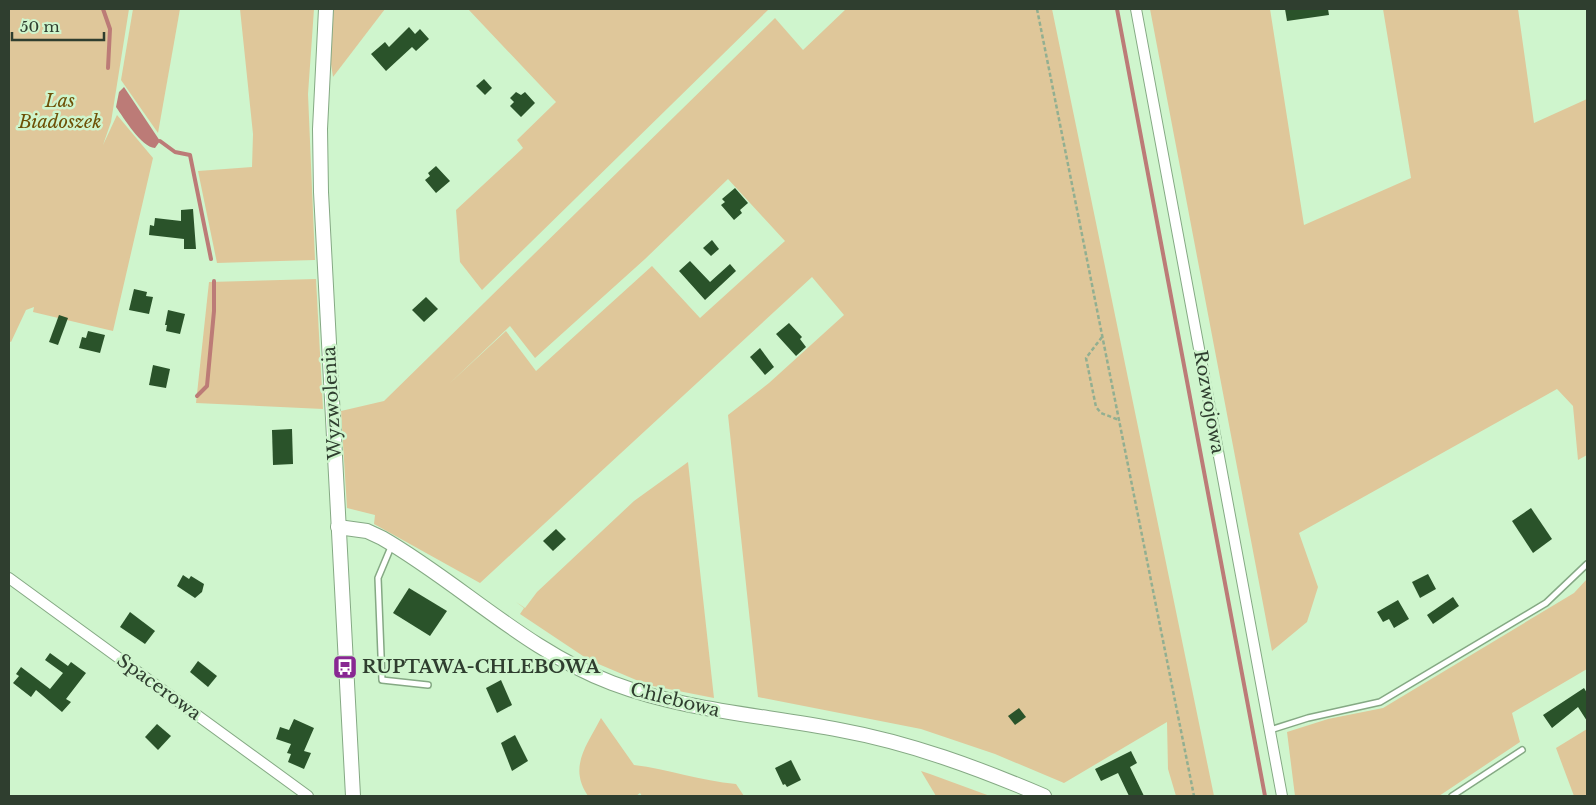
<svg xmlns="http://www.w3.org/2000/svg" width="1596" height="805" viewBox="0 0 1596 805" font-family="'Libre Baskerville',serif">
  <rect width="100%" height="100%" fill="#cff5cd"/>
  <g fill="#dfc79a" fill-rule="evenodd">
    <path d="M9 9H129L111 122 103 145 117 115 153 158 113 331 33 312 34 307 26 310 11 342 9 341Z"/>
    <path d="M133 9H180L158 133 121 80Z"/>
    <path d="M240 9H314L308 94 315 260 217 263 198 171 252 167 253 134Z"/>
    <path d="M331 9H385L333 77 328 45Z"/>
    <path d="M468 9H767L768 10 482 290 460 262 456 210 523 148 517 140 556 102Z"/>
    <path d="M846 9H1052L1214 796H1176L1168 769 1167 722 1064 783 995 754 921 729 758 697 728 415 769 383 844 315 812 277 480 583 374 524 375 515 347 508 341 411 384 401 775 18 803 50ZM728 179 785 241 700 318 652 266 536 371 506 331 449 384 510 326 535 358 645 259Z"/>
    <path d="M1150 9H1270L1304 225 1411 178 1383 9H1518L1534 123 1587 99V455L1578 460 1573 406 1557 389 1299 533 1318 587 1307 622 1272 651Z"/>
    <path d="M316 279 323 409 196 403 209 282Z"/>
    <path d="M688 462 714 698 648 685 589 660 520 614 524 608 516 602 525 608 537 592 634 501Z"/>
    <path d="M1587 579V669L1512 713 1520 742 1439 796H1295L1287 732 1328 719 1383 708 1574 593Z"/>
    <path d="M601 718 634 765C668 769 701 781 736 784L744 796H642L640 793 636 796H588C568 767 587 745 601 718Z"/>
    <path d="M1587 729V796H1574L1556 748Z"/>
    <path d="M921 771 930 774 990 796H936Z"/>
  </g>
  <path fill="#bc7b77" d="M124 87 160 141 155 148C141 147 124 118 116 107L119 92Z"/>
  <g fill="none" stroke-linecap="round" stroke-linejoin="round">
    <g stroke="#bc7b77" stroke-width="4">
      <path d="M103 9 110 29 108 68"/>
      <path d="M1117 9 1265 796"/>
      <path d="M160 141 175 152 190 155 211 259"/>
      <path d="M197 396 207 386 214 311V281"/>
    </g>
  </g>
  <g fill="#2a532a">
    <path d="M1285 9H1328L1329 15 1287 21Z"/>
    <path d="M409 27 415 34 420 29 429 39 416 51 412 47 386 71 371 54 385 42 389 47Z"/>
    <path d="M484 79 492 88 485 95 476 86Z"/>
    <path d="M516 92 521 95 525 92 535 103 521 117 510 106 514 102 510 98Z"/>
    <path d="M436 166 450 181 436 193 425 180 430 176 428 173Z"/>
    <path d="M735 188 748 203 740 210 742 213 734 220 721 205 725 202 722 199Z"/>
    <path d="M193 209 196 249H184V239L149 235 150 225 154 226 155 218 181 221V210Z"/>
    <path d="M712 240 719 249 711 256 703 248Z"/>
    <path d="M690 261 710 282 730 264 736 271 705 300 679 271Z"/>
    <path d="M134 289 147 292 146 296 153 297 149 314 129 310Z"/>
    <path d="M426 297 438 309 424 322 412 310Z"/>
    <path d="M168 310 185 314 180 334 166 331 167 325H165Z"/>
    <path d="M59 315 68 318 58 345 49 342Z"/>
    <path d="M789 323 802 337 800 339 806 347 796 356 776 334Z"/>
    <path d="M88 331 105 335 100 353 79 348 82 337 86 338Z"/>
    <path d="M760 348 774 367 765 375 750 357Z"/>
    <path d="M153 365 170 369 166 388 149 385Z"/>
    <path d="M292 429 293 464 273 465 272 430Z"/>
    <path d="M1531 508 1552 539 1533 553 1512 521Z"/>
    <path d="M556 529 566 539 553 551 543 541Z"/>
    <path d="M1428 574 1436 589 1420 598 1412 582Z"/>
    <path d="M183 575 189 579 191 576 204 584 202 592 195 598 177 586Z"/>
    <path d="M409 588 447 611 430 636 393 613Z"/>
    <path d="M1453 597 1459 606 1433 624 1427 615Z"/>
    <path d="M1398 600 1409 619 1394 628 1389 619 1383 622 1377 612Z"/>
    <path d="M130 612 155 631 145 644 120 627Z"/>
    <path d="M50 653 68 666 71 662 86 673 66 699 71 702 62 712 36 690 31 697 13 683 19 676 16 674 21 667 50 689 63 673 45 660Z"/>
    <path d="M198 661 217 676 208 687 190 672Z"/>
    <path d="M501 680 512 705 497 713 486 688Z"/>
    <path d="M1584 688 1587 693V721L1578 707 1552 728 1543 715Z"/>
    <path d="M1019 708 1026 717 1015 725 1008 716Z"/>
    <path d="M294 719 314 728 304 751 311 753 304 769 288 762 291 754 287 753 291 744 276 739 280 727 289 730Z"/>
    <path d="M157 724 171 736 158 750 145 737Z"/>
    <path d="M515 735 528 761 512 771 501 743Z"/>
    <path d="M1131 751 1137 763 1130 767 1144 796H1129L1118 773 1101 781 1095 769Z"/>
    <path d="M791 760 801 780 787 787 785 784 783 785 775 768Z"/>
  </g>
  <g fill="none" stroke-linecap="round" stroke-linejoin="round">
    <defs>
      <g id="lane">
        <path d="M391 547 378 578 382 680 428 685"/>
        <path d="M1270 730 1308 718 1380 702 1546 603 1587 564"/>
        <path d="M1452 796 1522 750"/>
      </g>
      <g id="street">
        <path d="M1136 9 1282 796"/>
        <path d="M9 578 308 796"/>
      </g>
      <g id="secondary">
        <path d="M326 9 320 129 321 192 353 796"/>
        <path d="M338 527 367 531 382 538C460 583 527 651 612 683 686 711 763 715 840 730 911 743 978 768 1044 796"/>
      </g>
    </defs>
    <use href="#lane" stroke="#85a984" stroke-width="8"/>
    <use href="#street" stroke="#85a984" stroke-width="12"/>
    <use href="#secondary" stroke="#85a984" stroke-width="16"/>
    <g stroke="#92af91" stroke-width="2.5" stroke-dasharray="4 2.5" stroke-linecap="butt">
      <path d="M1037 9 1194 796"/>
      <path d="M1102 337 1086 358 1096 407 1101 413 1119 420"/>
    </g>
    <use href="#lane" stroke="#fff" stroke-width="5"/>
    <use href="#street" stroke="#fff" stroke-width="10"/>
    <use href="#secondary" stroke="#fff" stroke-width="14"/>
  </g>
  <defs>
    <symbol id="bus-square" viewBox="-11 -11 22 22"><rect x="-9" y="-9" width="18" height="18" rx="4" fill="#882892" stroke="#cff5cd"/><path d="M-5-6H5V4H4V6H2V4H-2V6H-4V4H-5ZM-3.5-4V0h7V-4ZM-3.5 1.2v1.5H-2V1.2ZM2 1.2v1.5H3.5V1.2Z" fill="#fff"/></symbol>
  </defs>
  <g fill-rule="evenodd">
    <use href="#bus-square" x="331" y="653" width="28" height="28"/>
  </g>
  <g text-anchor="middle" dominant-baseline="central" stroke-width="5" stroke-linejoin="round" paint-order="stroke">
    <g font-size="18" font-style="italic" fill="#6d5006" stroke="#cff5cd">
      <text x="60" y="101">Las<tspan x="60" dy="21">Biadoszek</tspan></text>
    </g>
    <g font-size="18" fill="#2f3e2f" stroke="#cff5cd">
      <text transform="translate(1209 402) rotate(80)">Rozwojowa</text>
      <text transform="translate(332 403) rotate(-93)">Wyzwolenia</text>
      <text transform="translate(159 687) rotate(36)">Spacerowa</text>
      <text transform="translate(675 700) rotate(14)">Chlebowa</text>
    </g>
    <g font-size="18" font-weight="bold" fill="#2f3e2f" stroke="#cff5cd" text-anchor="start">
      <text x="362" y="667">RUPTAWA-CHLEBOWA</text>
    </g>
  </g>
  <rect width="1596" height="805" fill="none" stroke="#2f3e2f" stroke-width="20"/>
  <path d="M12 32v8h92v-8" fill="none" stroke="#2f3e2f" stroke-width="2.5"/>
  <text x="20" y="32" font-size="15" fill="#2f3e2f" stroke="#cff5cd" stroke-width="4" paint-order="stroke">50 m</text>
</svg>
